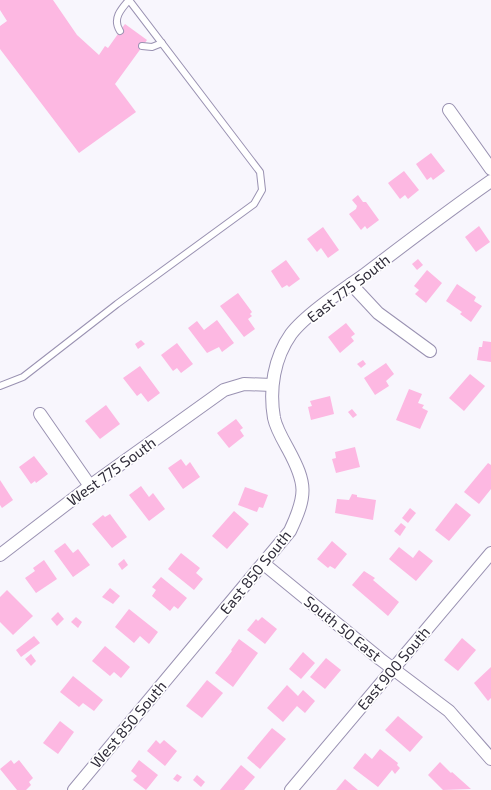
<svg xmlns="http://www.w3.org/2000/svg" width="491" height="790" viewBox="0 0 491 790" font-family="'Exo 2',sans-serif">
  <rect width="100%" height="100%" fill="#f8f6fd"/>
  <g fill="#fdb8e2">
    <path d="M0 0H53L77 35 99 55 105 46 108 48 125 24 147 40 115 84 136 112 79 153 0 49V26L7 21 0 10Z"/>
    <path d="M431 153 445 171 433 180 431 177 427 180 416 164Z"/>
    <path d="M404 171 419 190 408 199 405 195 400 199 388 183Z"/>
    <path d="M358 195 363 202H366L379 220 367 229 365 226 361 230 349 214 356 209 357 206 352 200Z"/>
    <path d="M479 226 490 242 476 252 465 237Z"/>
    <path d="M323 227 339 250 328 258 321 248 317 252 307 239Z"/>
    <path d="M418 259 423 265 417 270 412 264Z"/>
    <path d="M286 260 300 279 289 287 287 285 282 288 271 271Z"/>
    <path d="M427 270 442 283 426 303 415 294 419 290 414 286Z"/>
    <path d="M457 284 476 297 474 301 482 306 471 322 460 314 462 312 446 301Z"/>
    <path d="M238 293 252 312 250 314 252 316 248 319 255 329 244 337 220 306Z"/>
    <path d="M217 320 234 343 222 352 219 347 207 353 188 328 197 321 204 330Z"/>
    <path d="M346 323 355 334 351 337 354 341 340 353 328 337Z"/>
    <path d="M141 340 145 344 138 349 135 344Z"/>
    <path d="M483 341 491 342V362L477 360 479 347H482Z"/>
    <path d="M177 343 193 364 181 373 177 368 173 371 161 355Z"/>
    <path d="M363 360 366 364 361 368 357 364Z"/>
    <path d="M386 363 394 374 386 381 389 386 375 395 364 378Z"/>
    <path d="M140 366 160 393 148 402 141 393 137 396 123 378Z"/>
    <path d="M470 374 485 386 464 411 449 398Z"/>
    <path d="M409 389 422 394 418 403 424 405 422 408 428 411 420 429 396 420Z"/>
    <path d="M330 396 334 414 311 420 308 407 312 406 310 401Z"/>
    <path d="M106 405 120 424 100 439 85 421Z"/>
    <path d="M352 409 357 415 353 418 348 412Z"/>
    <path d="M236 419 243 428 240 430 244 436 229 448 217 433Z"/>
    <path d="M355 447 360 467 336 473 332 459 336 458 335 452Z"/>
    <path d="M34 456 48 474 36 483 35 481 31 484 19 467Z"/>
    <path d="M181 459 186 466 190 462 200 477 183 489 168 468Z"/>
    <path d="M488 463 491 465V489L479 504 464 492Z"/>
    <path d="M0 480 13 500 2 508 0 505Z"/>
    <path d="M141 486 149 497 153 493 165 509 149 521 129 495Z"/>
    <path d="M245 487 268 495 263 508 259 507 257 512 238 505Z"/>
    <path d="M352 494 357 495V497L376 500 373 520 335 513 337 499 349 500Z"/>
    <path d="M456 503 471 515 449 541 435 530Z"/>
    <path d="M410 508 416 513 408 523 402 518Z"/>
    <path d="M234 511 249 524 227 549 212 536Z"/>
    <path d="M110 514 127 537 112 548 92 524 103 515 105 517Z"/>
    <path d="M401 523 406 527 400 536 394 531Z"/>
    <path d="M332 541 347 554 335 569 330 566 328 568 317 559Z"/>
    <path d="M65 543 73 553 78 549 90 565 73 577 54 551Z"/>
    <path d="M399 547 413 558 419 550 433 561 416 581 389 559Z"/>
    <path d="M181 553 200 568 196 573 203 579 194 590 168 569Z"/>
    <path d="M124 559 128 565 122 570 118 564Z"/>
    <path d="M44 560 57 579 36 593 25 578 35 571 33 568Z"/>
    <path d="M364 571 375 578 373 580 399 602 388 616 352 585Z"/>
    <path d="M161 577 187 598 178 609 174 606 170 611 152 596 156 590 152 587Z"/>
    <path d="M110 588 120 596 113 604 102 597Z"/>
    <path d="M7 590 33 616 13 635 0 622V597Z"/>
    <path d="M129 609 158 632 149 644 140 636 134 643 115 627Z"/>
    <path d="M58 612 64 619 57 626 51 619Z"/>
    <path d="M76 617 82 622 78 628 71 622Z"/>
    <path d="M262 617 277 629 265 644 247 630 256 619 258 621Z"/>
    <path d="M34 636 40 643 21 657 16 650Z"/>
    <path d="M462 638 476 650 458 671 444 660Z"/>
    <path d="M239 639 258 653 233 687 215 673 232 651 231 650Z"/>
    <path d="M105 646 130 667 121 678 114 672 110 676 92 661Z"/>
    <path d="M303 652 315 663 301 679 289 669Z"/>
    <path d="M31 654 36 661 31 666 25 659Z"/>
    <path d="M326 658 341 670 325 689 310 677Z"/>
    <path d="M491 667V698L488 701 474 683Z"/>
    <path d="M73 676 103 700 94 711 83 703 79 707 60 692Z"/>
    <path d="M207 680 223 693 202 718 186 706Z"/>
    <path d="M287 685 298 696 303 690 315 701 305 713 297 706 283 722 267 708Z"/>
    <path d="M398 716 423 737 410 752 385 730Z"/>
    <path d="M60 721 74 732 58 754 43 743Z"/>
    <path d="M272 728 286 739 260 769 247 758Z"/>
    <path d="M156 740 160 744 164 740 177 751 165 766 147 751Z"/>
    <path d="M380 749 398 763 397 765 400 768 395 774 392 770 378 787 353 768 365 753 372 759Z"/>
    <path d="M11 760 14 764 19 760 33 778 29 782 31 785 26 790H17L0 769Z"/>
    <path d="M139 760 158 775 146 790 133 780 137 776 131 771Z"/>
    <path d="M440 762 451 773 452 772 471 789 443 790 428 775Z"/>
    <path d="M241 765 255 777 244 790H220Z"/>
    <path d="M177 774 182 777 178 782 173 779Z"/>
    <path d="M197 775 205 782 201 787 193 780Z"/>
    <path d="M345 779 358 790H336Z"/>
  </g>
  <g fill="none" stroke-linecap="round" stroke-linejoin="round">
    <defs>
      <g id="service">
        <path d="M120 31C112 19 121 9 129 0"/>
        <path d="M142 46 152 47 162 43"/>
        <path d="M0 386 23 377 117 304 254 204 262 190 260 172 129 0"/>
      </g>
      <g id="minor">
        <path d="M449 110 491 169"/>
        <path d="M351 284 378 313 430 351"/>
        <path d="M40 414 90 486"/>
        <path d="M0 555 90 486 224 390 244 384 272 385"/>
        <path d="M264 564 380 659 449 711 491 759"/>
        <path d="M74 790 290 531C307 495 307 484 288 449 283 440 276 428 274 418 269 389 274 358 291 334 305 315 344 289 364 275 406 243 448 211 491 181"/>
        <path d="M291 790 491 553"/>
      </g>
    </defs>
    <use href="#service" stroke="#9a92b2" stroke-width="8"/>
    <use href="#minor" stroke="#9a92b2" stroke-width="14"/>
    <use href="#service" stroke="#fff" stroke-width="6"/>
    <use href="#minor" stroke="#fff" stroke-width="12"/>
  </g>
  <g text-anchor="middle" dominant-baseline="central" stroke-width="3.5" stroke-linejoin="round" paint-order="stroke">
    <g font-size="15" fill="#302d3a" stroke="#fff">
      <text transform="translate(348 288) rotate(-38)">East 775 South</text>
      <text transform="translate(111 471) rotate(-36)">West 775 South</text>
      <text transform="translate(255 572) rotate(-51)">East 850 South</text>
      <text transform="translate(343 628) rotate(39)">South 50 East</text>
      <text transform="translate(393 668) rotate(-50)">East 900 South</text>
      <text transform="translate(128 724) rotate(-50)">West 850 South</text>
    </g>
  </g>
</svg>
